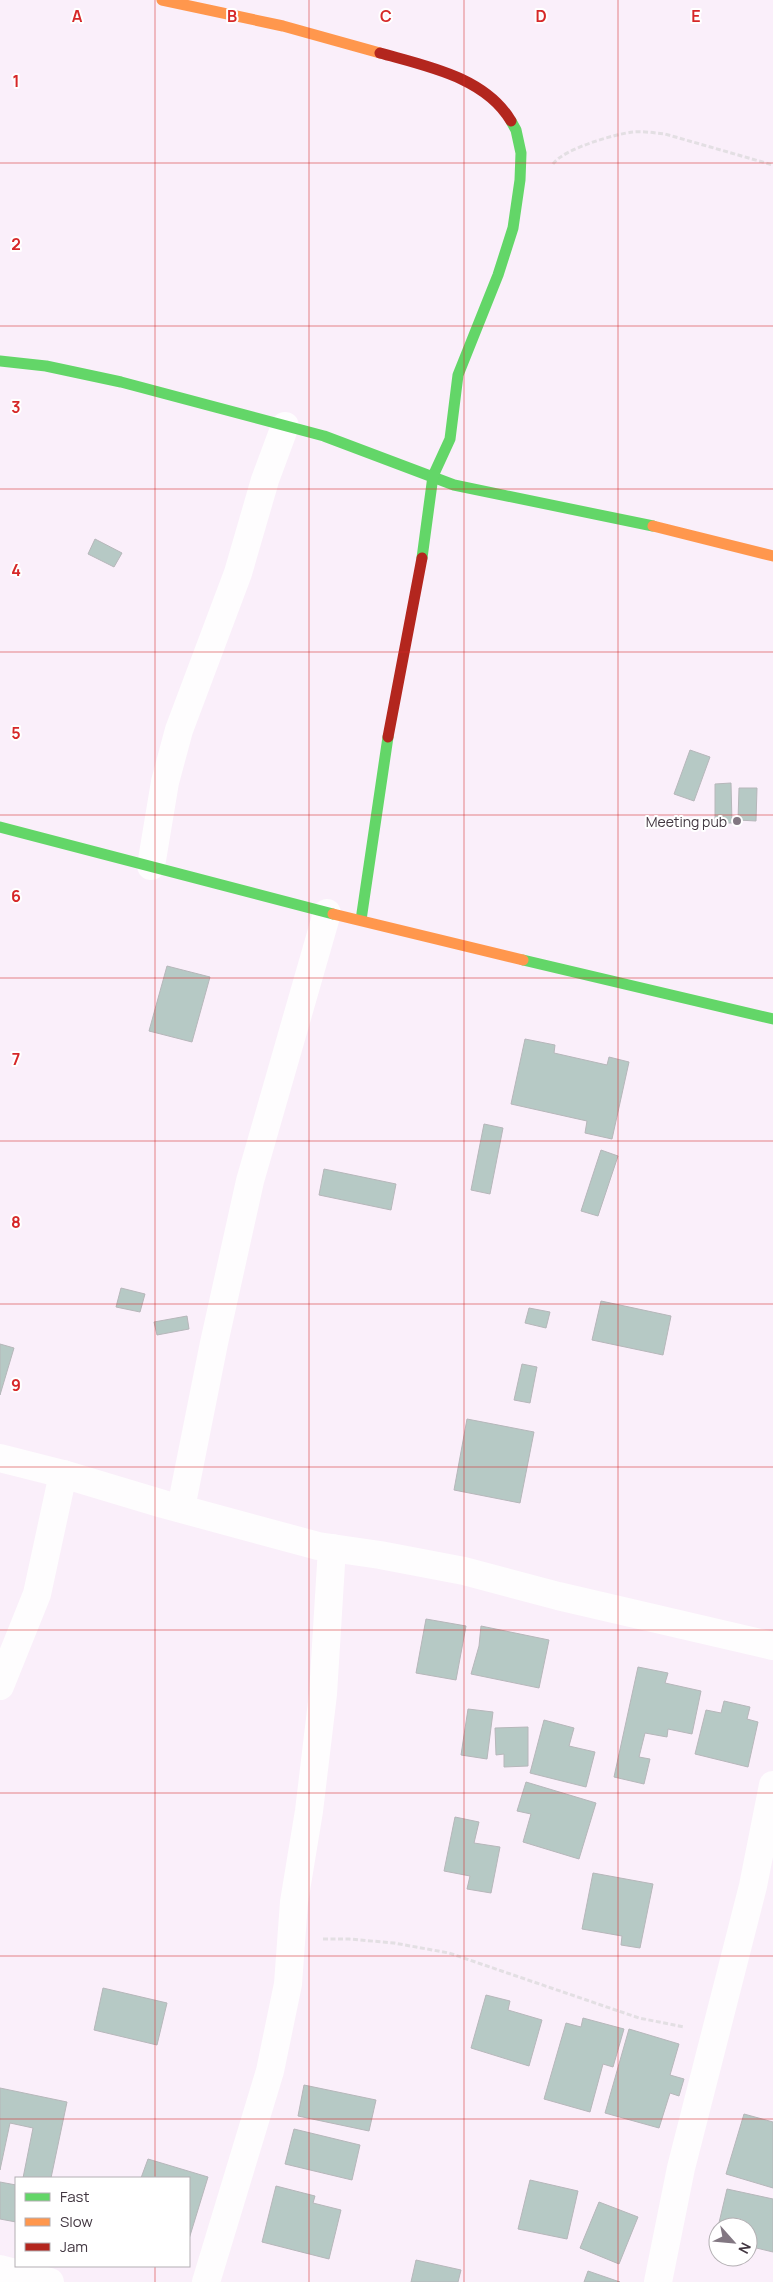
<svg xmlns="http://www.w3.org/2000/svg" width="773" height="2282" viewBox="0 0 773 2282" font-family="Manrope,sans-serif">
  <rect width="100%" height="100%" fill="#faeffa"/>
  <g fill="#b6c9c5" stroke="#b6b7ba">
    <path d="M95 539 122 553 114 567 88 554Z"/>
    <path d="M690 750 710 757 694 801 674 794Z"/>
    <path d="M731 783 732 823H715V784Z"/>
    <path d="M739 788H757L756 821 738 820Z"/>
    <path d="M167 966 210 977 192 1042 149 1031Z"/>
    <path d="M525 1039 555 1045 554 1053 607 1065 609 1057 629 1062 612 1139 585 1133 587 1121 511 1104Z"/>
    <path d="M484 1124 503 1128 490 1194 471 1190Z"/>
    <path d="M601 1150 618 1156 598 1216 581 1211Z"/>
    <path d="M324 1169 396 1184 391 1210 319 1195Z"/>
    <path d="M121 1288 145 1294 140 1312 116 1307Z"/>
    <path d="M601 1301 671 1316 663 1355 592 1340Z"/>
    <path d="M529 1308 550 1312 546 1328 525 1323Z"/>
    <path d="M187 1316 189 1329 157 1335 154 1322Z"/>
    <path d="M0 1344 14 1348 0 1395Z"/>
    <path d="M522 1364 537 1367 530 1403 514 1400Z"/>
    <path d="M467 1419 534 1432 520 1503 454 1490Z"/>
    <path d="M426 1619 466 1626 456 1680 416 1673Z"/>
    <path d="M481 1626 549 1640 539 1688 471 1674 479 1646Z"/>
    <path d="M638 1667 668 1673 665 1683 701 1691 692 1734 668 1729 667 1737 645 1733 639 1757 650 1759 644 1784 614 1777Z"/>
    <path d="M724 1701 750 1707 747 1719 758 1722 748 1767 695 1754 706 1710 721 1713Z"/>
    <path d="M468 1709 493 1712 487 1759 461 1755Z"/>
    <path d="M544 1720 574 1728 569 1746 595 1752 586 1787 530 1773Z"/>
    <path d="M528 1727V1766L504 1767V1754L496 1755 495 1728Z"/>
    <path d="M526 1782 596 1803 579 1859 523 1842 531 1814 517 1811Z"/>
    <path d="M455 1817 479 1822 474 1843 500 1847 491 1893 467 1889 470 1876 444 1871Z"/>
    <path d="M593 1873 653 1884 640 1948 621 1945 622 1936 582 1929Z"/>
    <path d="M103 1988 167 2003 157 2045 94 2030Z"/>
    <path d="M486 1995 510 2001 508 2010 542 2020 529 2066 471 2048Z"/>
    <path d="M583 2018 624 2029 613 2067 603 2064 590 2112 544 2099 566 2023 581 2027Z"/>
    <path d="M629 2029 679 2044 670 2075 684 2079 679 2096 670 2093 659 2128 605 2113Z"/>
    <path d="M304 2085 376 2100 369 2131 298 2116Z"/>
    <path d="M0 2088 67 2102 51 2178H23L33 2128 10 2123 0 2170Z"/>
    <path d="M744 2114 773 2122V2188L726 2174Z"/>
    <path d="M294 2129 360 2145 352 2180 285 2164Z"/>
    <path d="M148 2159 208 2177 189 2239V2178H141Z"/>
    <path d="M530 2180 578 2191 567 2239 518 2229Z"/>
    <path d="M0 2182 16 2185V2222L0 2219Z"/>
    <path d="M276 2186 315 2196 313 2203 341 2210 329 2259 262 2242Z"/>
    <path d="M727 2189 773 2199V2252L748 2246V2227H718Z"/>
    <path d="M599 2202 638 2217 619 2264 580 2248Z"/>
    <path d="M416 2260 461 2270 458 2282H411Z"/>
    <path d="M588 2271 620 2282H584Z"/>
  </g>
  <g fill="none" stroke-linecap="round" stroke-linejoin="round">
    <g stroke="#e3dfe3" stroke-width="3" stroke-dasharray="5 2.5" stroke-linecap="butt">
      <path d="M553 164C563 149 615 134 633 132 644 131 655 133 665 134L773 165"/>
      <path d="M323 1939H349L394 1943 449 1953 639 2018 684 2027"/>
    </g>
    <g stroke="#fefdfe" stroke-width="28">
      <path d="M151 866 165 782 179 730 238 573 265 480 285 426"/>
      <path d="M0 1458 63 1474 163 1504 318 1546 380 1555 464 1571 558 1596 773 1646"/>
      <path d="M181 1508 214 1343 250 1181 327 913"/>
      <path d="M0 1686 37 1594 63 1474"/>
      <path d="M0 2269 50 2282"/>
      <path d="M206 2282 270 2071 288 1984 294 1902 309 1811 323 1694 332 1548"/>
      <path d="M658 2282 681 2168 753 1886 773 1785"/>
    </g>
    <g stroke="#63d668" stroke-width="11">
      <path d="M0 361 46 366 121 382 324 436 454 485 653 526"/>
      <path d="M422 558 433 476 450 439 458 375 498 275 513 228 520 180 521 153 516 130 511 121"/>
      <path d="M0 827 333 914"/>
      <path d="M361 920 388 737"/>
      <path d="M523 960 773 1019"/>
    </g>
    <g stroke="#ff974d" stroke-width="11">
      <path d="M162 0 283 26 380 53"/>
      <path d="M653 526 773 556"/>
      <path d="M333 914 523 960"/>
    </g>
    <g stroke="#b3261e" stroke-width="11">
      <path d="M380 53C426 66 485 77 511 121"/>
      <path d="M388 737 422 558"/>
    </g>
  </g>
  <path fill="none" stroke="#d62828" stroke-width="1" stroke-opacity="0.55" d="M155 0V2178M309 0V2282M464 0V2282M618 0V2282M0 163H773M0 326H773M0 489H773M0 652H773M0 815H773M0 978H773M0 1141H773M0 1304H773M0 1467H773M0 1630H773M0 1793H773M0 1956H773M0 2119H773M155 2266V2282"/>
  <circle fill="#827782" stroke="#fff" stroke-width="2" cx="737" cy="821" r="5"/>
  <g text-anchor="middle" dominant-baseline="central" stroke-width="4" stroke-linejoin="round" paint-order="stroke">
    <g font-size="14" fill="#423741" stroke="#fff" text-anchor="end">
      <text x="727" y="821">Meeting pub</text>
    </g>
  </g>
  <g font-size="16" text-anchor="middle" font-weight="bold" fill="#d62828" stroke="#fff" stroke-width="4" stroke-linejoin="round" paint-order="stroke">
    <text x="77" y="22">A</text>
    <text x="232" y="22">B</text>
    <text x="386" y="22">C</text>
    <text x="541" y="22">D</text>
    <text x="696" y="22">E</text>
    <text x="16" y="87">1</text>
    <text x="16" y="250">2</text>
    <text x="16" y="413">3</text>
    <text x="16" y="576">4</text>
    <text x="16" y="739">5</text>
    <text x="16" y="902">6</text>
    <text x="16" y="1065">7</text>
    <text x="16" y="1228">8</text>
    <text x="16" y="1391">9</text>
  </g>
  <rect x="15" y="2177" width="175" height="90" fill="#ffffff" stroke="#b3afb3"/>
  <rect x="25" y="2193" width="25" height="8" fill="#63d668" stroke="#b3afb3"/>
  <text x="60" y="2202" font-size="15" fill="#423741">Fast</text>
  <rect x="25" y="2218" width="25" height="8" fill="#ff974d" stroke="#b3afb3"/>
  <text x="60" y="2227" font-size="15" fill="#423741">Slow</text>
  <rect x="25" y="2243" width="25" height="8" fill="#b3261e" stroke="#b3afb3"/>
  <text x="60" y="2252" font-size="15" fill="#423741">Jam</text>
  <g transform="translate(733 2242) rotate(117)"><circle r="24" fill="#ffffff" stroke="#b3afb3"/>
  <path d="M0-4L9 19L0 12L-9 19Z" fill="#827782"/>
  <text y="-8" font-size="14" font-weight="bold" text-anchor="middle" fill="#423741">N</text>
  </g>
</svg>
